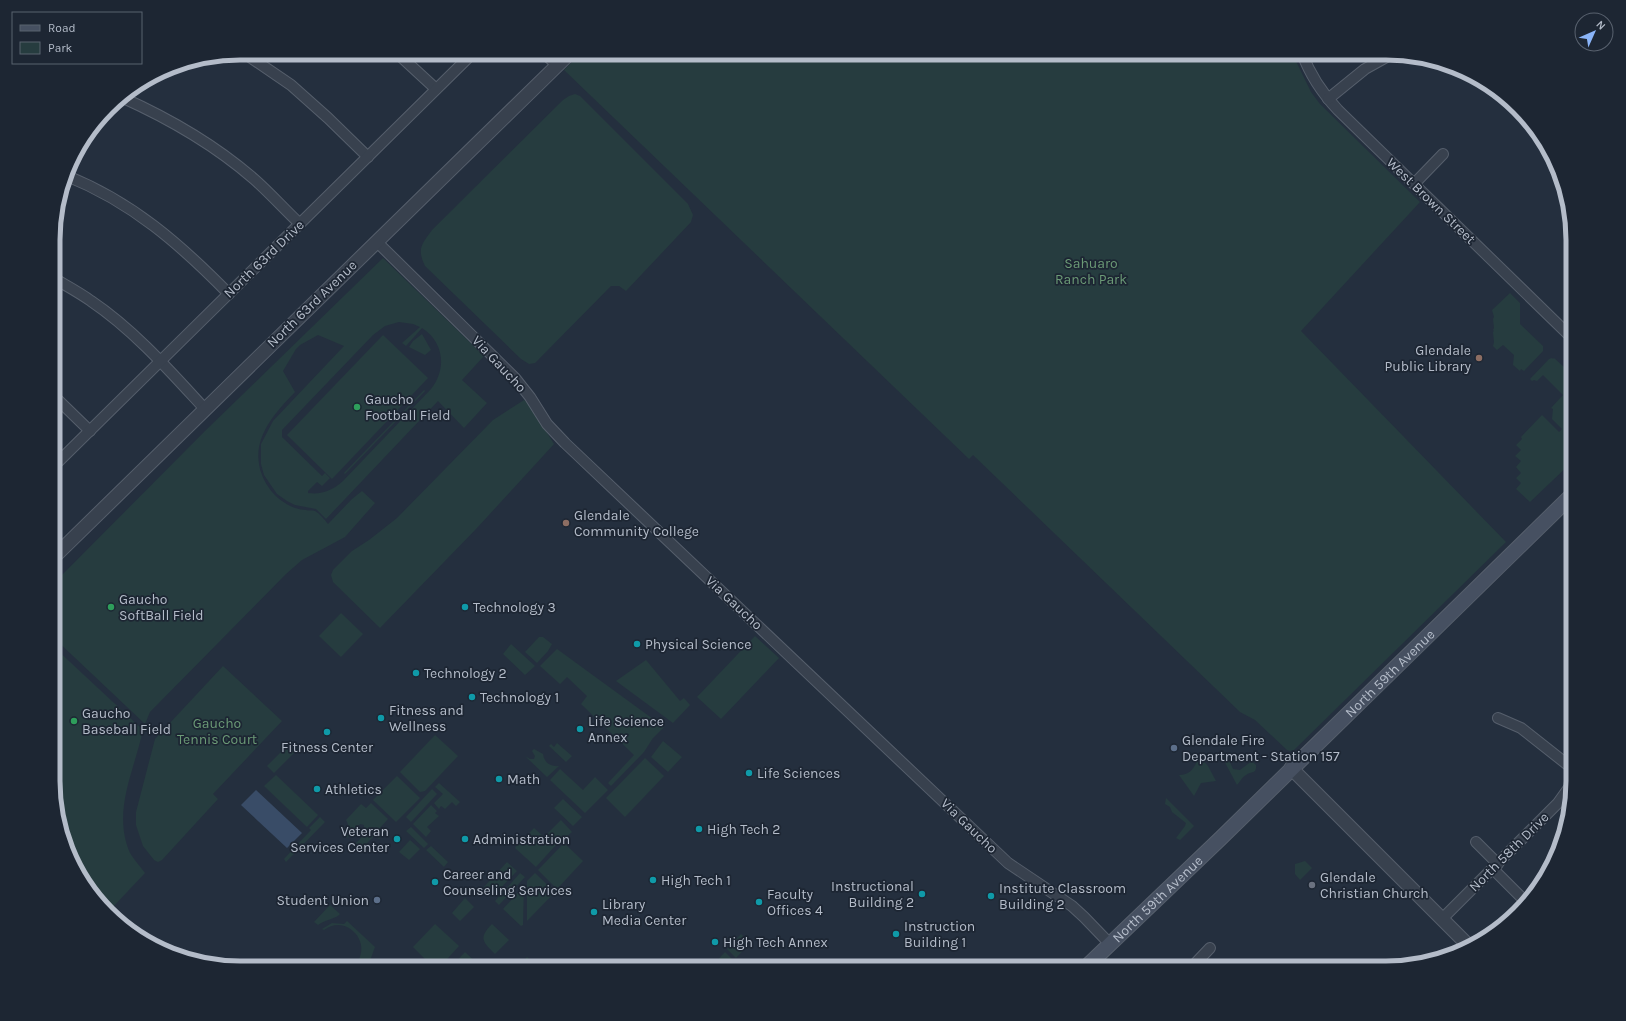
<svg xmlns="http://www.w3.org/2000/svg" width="1626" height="1021" viewBox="0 0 1626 1021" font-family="Karla,sans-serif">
  <rect width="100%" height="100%" fill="#242f3e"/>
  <g fill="#263c3f" fill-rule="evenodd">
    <path d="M581 53H1292L1311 92 1320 104 1420 202 1301 331 1506 542 1294 750 1290 751 1287 750 1255 720 1240 712 973 455 969 459 564 70Z"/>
    <path d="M575 94 580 96 688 204 693 215 691 222 626 291 619 286H611L539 359 535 363 529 364 521 359 425 266C417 249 421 245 432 230L563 100 569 96Z"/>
    <path d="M383 258 484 356 462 380 487 403 464 428 438 401 326 519 316 509 295 505 287 501 277 494 264 475 261 464V444L273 421 344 346 318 335 300 345 296 349 283 371 295 392C273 415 249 441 262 475 266 486 275 497 285 503 291 507 299 510 306 510 308 511 312 510 315 511 319 513 325 520 328 524L352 499 362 491 375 503 345 537 302 560 286 574 150 712 145 724 55 639V582L205 431ZM399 322 413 324 420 327 402 343 406 346 422 328C444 342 447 369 431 389L343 481C333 490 322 495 308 493V491L317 482 322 486 330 478 325 473 322 476 282 437V430L373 335 385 326Z"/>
    <path d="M1510 293 1520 303V324L1543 346V351L1524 371 1521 369 1520 371 1513 365 1514 355 1503 345 1497 350 1493 346 1494 342 1493 332 1494 331 1493 330 1494 328 1493 319 1494 317 1492 310Z"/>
    <path d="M422 334 431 350 425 355 409 347 413 341Z"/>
    <path d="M383 335 428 378 332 479 287 435Z"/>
    <path d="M1552 358 1553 359 1554 358 1573 375V461L1530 502 1516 489 1521 483 1516 478 1521 473 1516 467 1521 461 1515 456 1521 450 1516 445 1522 439 1521 437 1542 415 1559 432 1562 429 1552 419 1553 409 1551 408 1563 395 1543 375 1537 381 1534 380 1532 381 1530 379 1549 359Z"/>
    <path d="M424 390 425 391 345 474 344 473Z"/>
    <path d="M524 400 528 402 554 444 477 528 380 628 333 582 331 575 333 570 352 551 369 540 397 518 493 420Z"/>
    <path d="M341 613 363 634 341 657 319 636Z"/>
    <path d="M755 636 779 658 721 719 697 697Z"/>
    <path d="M539 637H543L552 644 548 651 537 663 525 652Z"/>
    <path d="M511 644 535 666 525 675 503 654Z"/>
    <path d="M55 648 143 730C134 772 112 811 130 853 134 860 140 866 145 873L111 909 78 875 55 805Z"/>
    <path d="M557 649 664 727 653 738 644 752 611 786 608 783 634 755 581 704 587 696 567 677 560 684 540 666Z"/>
    <path d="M646 660 680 701 684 698 690 705 673 723 616 681Z"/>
    <path d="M223 666 282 721 213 794 218 799 162 860 158 862 154 860 143 846 136 825V812L155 739Z"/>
    <path d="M435 735 458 756 425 791 420 792 400 772Z"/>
    <path d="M663 741 682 757 668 772 651 757Z"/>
    <path d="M291 742 298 749 274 773 267 766Z"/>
    <path d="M557 743 572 756 566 762 549 746 551 744 554 747Z"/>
    <path d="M534 749 543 754C544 762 550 767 559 766L547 777 525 756 530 759H534L535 756 532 751Z"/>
    <path d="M1221 755 1227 756 1233 769 1240 770 1252 761 1256 765C1257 774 1252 771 1246 775 1242 777 1240 782 1237 785Z"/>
    <path d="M1199 756 1208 766 1216 781 1201 783 1194 796 1179 775C1192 775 1195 766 1199 756Z"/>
    <path d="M645 758 664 776 625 817 606 798Z"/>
    <path d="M560 769 583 790 595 777 608 790 585 813 550 780Z"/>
    <path d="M276 775 318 815 307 827 264 786Z"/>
    <path d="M397 776 420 798 396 822 373 800Z"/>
    <path d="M439 783 460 802 456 806 452 802 445 809 441 806 439 809 434 803 443 794 435 787Z"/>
    <path d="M432 789 437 794 411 822 406 817Z"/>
    <path d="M1166 798 1194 826 1180 840 1176 838 1185 826 1186 823 1172 812 1170 807 1165 804Z"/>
    <path d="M563 799 582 817 573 826 554 808Z"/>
    <path d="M371 803 388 819 378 830 382 836 379 839 374 836 360 850 354 845 364 835V825L360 824 347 838 345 836C350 829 349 826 346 820L361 804 366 808Z"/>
    <path d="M431 805 437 811 435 813 439 816 427 827 431 831 426 837 413 824Z"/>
    <path d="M320 817 325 822 286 862 284 859 311 830 309 828Z"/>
    <path d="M561 820 572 832 554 847 536 867 515 848 520 840 522 841 534 828 544 837Z"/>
    <path d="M411 827 428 844 424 848 406 831Z"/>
    <path d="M410 840 420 849 409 860 399 852Z"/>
    <path d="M564 843 583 861 557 889 538 870Z"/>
    <path d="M431 846 448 862 444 867 426 850Z"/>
    <path d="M1305 861 1312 868 1300 880 1295 874V864Z"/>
    <path d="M507 862 517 871 492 897 482 889Z"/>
    <path d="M520 873 525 877 499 905 495 901Z"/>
    <path d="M535 873 555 892 527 921V881Z"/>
    <path d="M524 886 523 925 521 926 503 909Z"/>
    <path d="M465 898 474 907 460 921 452 913Z"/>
    <path d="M330 905 340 914C336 919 326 919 318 925L314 922Z"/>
    <path d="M347 921 375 947 371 958 364 968H357L355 965C374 944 347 913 324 930L322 929 332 923 344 924Z"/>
    <path d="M435 924 459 946 439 968H434L413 947Z"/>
    <path d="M492 924 509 940 495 954C483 942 478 938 492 924Z"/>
    <path d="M741 934 750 943 736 958 727 949Z"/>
    <path d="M465 952 480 966 478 968H450Z"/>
    <path d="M725 952 734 961 727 968H710Z"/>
    <path d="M527 957 538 968H517Z"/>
  </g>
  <path fill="#394c67" d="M256 790 302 833 287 848 241 805Z"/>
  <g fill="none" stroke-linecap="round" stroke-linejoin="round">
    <defs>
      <g id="minor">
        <path d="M244 53 291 85 328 118 368 157"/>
        <path d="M397 53 436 89"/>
        <path d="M1302 53C1310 75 1322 93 1338 110L1573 339"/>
        <path d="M121 97C168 118 215 145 254 179 270 193 284 209 300 224"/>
        <path d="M1328 99 1365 69 1392 54"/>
        <path d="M67 176C132 202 180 244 229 294"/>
        <path d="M1414 184 1443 154"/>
        <path d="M377 242 515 378 530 397 547 424 565 443 1008 863 1072 906 1084 917 1110 944"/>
        <path d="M55 279C67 286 80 293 91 301 134 330 170 371 204 408"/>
        <path d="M55 397 90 431"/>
        <path d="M55 465 473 53"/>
        <path d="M1498 718 1521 728 1573 769"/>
        <path d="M1476 842 1498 864"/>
        <path d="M1493 869 1525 901"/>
        <path d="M1442 919 1558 803 1573 782"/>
        <path d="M1191 968 1210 948"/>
      </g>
      <g id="tertiary">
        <path d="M546 53 558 64"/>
        <path d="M55 556 570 53"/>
        <path d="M1291 768 1469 946"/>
      </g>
      <g id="secondary">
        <path id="s1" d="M1085 968 1221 838 1573 494"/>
      </g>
    </defs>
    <use href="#minor" stroke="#565f6c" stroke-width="12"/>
    <use href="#tertiary" stroke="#565f6c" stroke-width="15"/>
    <use href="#secondary" stroke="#565f6c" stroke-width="16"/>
    <use href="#minor" stroke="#38414e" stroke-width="10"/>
    <use href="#tertiary" stroke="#38414e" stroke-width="13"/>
    <use href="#secondary" stroke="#465061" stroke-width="14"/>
  </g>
  <g fill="#8d6e63" stroke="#1d2633" stroke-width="1.5">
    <circle cx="1479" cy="358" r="4"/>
    <circle cx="566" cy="523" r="4"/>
  </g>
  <g fill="#2e9e5b" stroke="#1d2633" stroke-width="1.5">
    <circle cx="357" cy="407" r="4"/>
    <circle cx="111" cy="607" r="4"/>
    <circle cx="74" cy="721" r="4"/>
  </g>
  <g fill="#0f9aa8" stroke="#1d2633" stroke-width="1.5">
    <circle cx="465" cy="607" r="4"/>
    <circle cx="637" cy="644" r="4"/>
    <circle cx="416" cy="673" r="4"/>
    <circle cx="472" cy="697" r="4"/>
    <circle cx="381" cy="718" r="4"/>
    <circle cx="580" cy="729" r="4"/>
    <circle cx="327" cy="732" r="4"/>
    <circle cx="749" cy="773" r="4"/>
    <circle cx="499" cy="779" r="4"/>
    <circle cx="317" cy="789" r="4"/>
    <circle cx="699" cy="829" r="4"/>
    <circle cx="397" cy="839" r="4"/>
    <circle cx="465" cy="839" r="4"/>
    <circle cx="653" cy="880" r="4"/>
    <circle cx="435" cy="882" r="4"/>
    <circle cx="922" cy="894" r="4"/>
    <circle cx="991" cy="896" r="4"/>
    <circle cx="759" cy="902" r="4"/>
    <circle cx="594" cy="912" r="4"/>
    <circle cx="896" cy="934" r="4"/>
    <circle cx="715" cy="942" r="4"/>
  </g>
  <g fill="#5c6f8a" stroke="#1d2633" stroke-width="1.5">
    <circle cx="1174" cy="748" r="4"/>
    <circle cx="377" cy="900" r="4"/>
  </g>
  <circle fill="#6b7280" stroke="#1d2633" stroke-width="1.5" cx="1312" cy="885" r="4"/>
  <g text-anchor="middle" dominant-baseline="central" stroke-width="3.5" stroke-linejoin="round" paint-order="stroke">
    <g font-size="14" fill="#b4bcc9" stroke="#1d2633">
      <text transform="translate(1431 201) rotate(44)">West Brown Street</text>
      <text transform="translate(264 259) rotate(-44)">North 63rd Drive</text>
      <text transform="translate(312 304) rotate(-44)">North 63rd Avenue</text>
      <text transform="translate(499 364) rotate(47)">Via Gaucho</text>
      <text transform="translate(734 603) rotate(43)">Via Gaucho</text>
      <text stroke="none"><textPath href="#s1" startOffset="424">North 59th Avenue</textPath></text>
      <text transform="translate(969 826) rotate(44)">Via Gaucho</text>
      <text transform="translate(1509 852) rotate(-45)">North 58th Drive</text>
      <text stroke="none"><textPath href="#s1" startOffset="100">North 59th Avenue</textPath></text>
    </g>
    <g font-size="14" fill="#6b9a76" stroke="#1d2633">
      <text x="1091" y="263">Sahuaro<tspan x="1091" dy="16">Ranch Park</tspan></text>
      <text x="217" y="723">Gaucho<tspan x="217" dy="16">Tennis Court</tspan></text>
    </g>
    <g font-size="14" fill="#b4bcc9" stroke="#1d2633" text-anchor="start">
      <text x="1471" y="350" text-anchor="end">Glendale<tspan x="1471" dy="16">Public Library</tspan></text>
      <text x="365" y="399">Gaucho<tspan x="365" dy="16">Football Field</tspan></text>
      <text x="574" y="515">Glendale<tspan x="574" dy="16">Community College</tspan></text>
      <text x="119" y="599">Gaucho<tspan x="119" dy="16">SoftBall Field</tspan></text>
      <text x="473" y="607">Technology 3</text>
      <text x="645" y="644">Physical Science</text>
      <text x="424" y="673">Technology 2</text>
      <text x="480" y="697">Technology 1</text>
      <text x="389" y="710">Fitness and<tspan x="389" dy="16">Wellness</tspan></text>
      <text x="82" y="713">Gaucho<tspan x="82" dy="16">Baseball Field</tspan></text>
      <text x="588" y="721">Life Science<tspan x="588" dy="16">Annex</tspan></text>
      <text x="1182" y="740">Glendale Fire<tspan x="1182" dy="16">Department - Station 157</tspan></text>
      <text x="327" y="747" text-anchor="middle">Fitness Center</text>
      <text x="757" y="773">Life Sciences</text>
      <text x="507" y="779">Math</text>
      <text x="325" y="789">Athletics</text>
      <text x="707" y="829">High Tech 2</text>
      <text x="389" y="831" text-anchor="end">Veteran<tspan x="389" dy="16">Services Center</tspan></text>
      <text x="473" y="839">Administration</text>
      <text x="443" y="874">Career and<tspan x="443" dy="16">Counseling Services</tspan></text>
      <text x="1320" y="877">Glendale<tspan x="1320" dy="16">Christian Church</tspan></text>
      <text x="661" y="880">High Tech 1</text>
      <text x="914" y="886" text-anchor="end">Instructional<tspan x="914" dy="16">Building 2</tspan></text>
      <text x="999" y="888">Institute Classroom<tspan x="999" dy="16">Building 2</tspan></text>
      <text x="767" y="894">Faculty<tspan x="767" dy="16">Offices 4</tspan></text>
      <text x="369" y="900" text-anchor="end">Student Union</text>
      <text x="602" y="904">Library<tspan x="602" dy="16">Media Center</tspan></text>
      <text x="904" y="926">Instruction<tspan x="904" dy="16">Building 1</tspan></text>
      <text x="723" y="942">High Tech Annex</text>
    </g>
  </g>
  <path d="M0 0H1626V1021H0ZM240 60H1386A180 180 0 0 1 1566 240V781A180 180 0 0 1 1386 961H240A180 180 0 0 1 60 781V240A180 180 0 0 1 240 60Z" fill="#1d2633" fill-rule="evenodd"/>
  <path fill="none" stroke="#b4bcc9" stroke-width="5" d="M240 60H1386A180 180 0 0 1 1566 240V781A180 180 0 0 1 1386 961H240A180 180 0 0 1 60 781V240A180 180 0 0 1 240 60Z"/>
  <rect x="12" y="12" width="130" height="52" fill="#1d2633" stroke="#59626f"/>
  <rect x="20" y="25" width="20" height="6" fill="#465061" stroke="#59626f"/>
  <text x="48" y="32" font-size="12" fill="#b4bcc9">Road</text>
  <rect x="20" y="42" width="20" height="12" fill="#263c3f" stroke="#59626f"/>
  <text x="48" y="52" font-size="12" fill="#b4bcc9">Park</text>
  <g transform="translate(1594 32) rotate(45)"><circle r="19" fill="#1d2633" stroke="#59626f"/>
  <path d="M0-3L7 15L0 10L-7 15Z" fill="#8ab4f8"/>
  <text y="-6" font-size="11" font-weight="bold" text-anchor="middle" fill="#b4bcc9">N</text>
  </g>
</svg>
